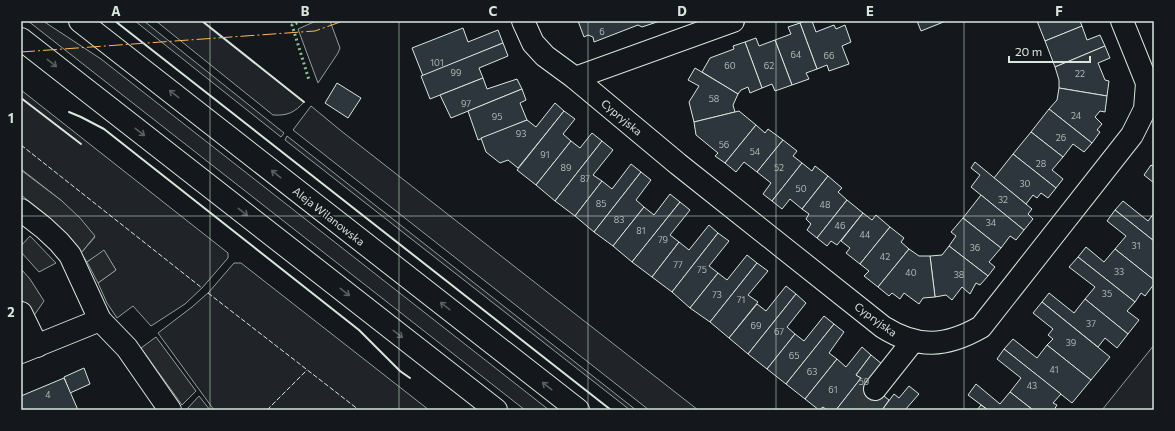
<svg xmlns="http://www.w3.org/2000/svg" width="1175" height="431" viewBox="0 0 1175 431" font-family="Commissioner,sans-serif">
  <rect width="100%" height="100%" fill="#14181c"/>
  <g fill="#202428" stroke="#939e99">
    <path d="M28 21H43L101 59 549 410H525Z"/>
    <path d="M135 21H144L284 133 281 137Z"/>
    <path d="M156 21H202L304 102C295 112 288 116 273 115Z"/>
    <path d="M316 21H330L340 48 338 53 318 83 298 29Z"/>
    <path d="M21 90 228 253V258L202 288 185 304 151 326 133 306 117 318 107 303 98 283 116 270 104 251 87 262 81 253 95 237 62 201 21 169Z"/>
    <path d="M311 106 340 130 698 410H649L293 130Z"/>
    <path d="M287 136 636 410H630L285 140Z"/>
    <path d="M234 263H241L429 410H214L158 333 192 307 209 292Z"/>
    <path d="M1154 345V410H1102Z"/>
  </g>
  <g fill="#24282b" stroke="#939e99">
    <path d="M21 170 62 201 80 218 95 236 81 253 70 239 48 216 21 195Z"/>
    <path d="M30 236 56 263 39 272 21 252V246Z"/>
    <path d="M104 250 116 270 98 283 87 262Z"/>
    <path d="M21 269 30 279 44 301 33 317 21 299Z"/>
    <path d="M156 337 196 391 182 405 141 348Z"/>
    <path d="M199 396 210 410H186Z"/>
  </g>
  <g fill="#2c363c" stroke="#d8e6dc">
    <path d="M578 21H660L642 27 638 25 594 42 593 37 588 35 584 37Z"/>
    <path d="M805 21H812L816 32 834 25 836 29 845 25 851 42 842 46 849 64 829 71 827 65 817 69 800 23Z"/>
    <path d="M917 21H946L921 31Z"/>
    <path d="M1037 21H1080L1082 26 1045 41Z"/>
    <path d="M800 23 817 69 806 73 809 79 792 85 775 40 791 34 788 27Z"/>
    <path d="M1082 26 1087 40 1100 35 1105 46 1055 67 1045 41Z"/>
    <path d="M463 28 468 42 498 30 503 43 423 76 412 48Z"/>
    <path d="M756 38 759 46 775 40 792 85 775 91 772 84 762 88 745 42Z"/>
    <path d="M745 42 762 88 750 93 748 87 741 90 738 94 702 72 710 58 734 49 733 46Z"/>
    <path d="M503 43 508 56 479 68 483 78 430 99 421 76Z"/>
    <path d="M1105 46 1110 58 1098 63 1105 80 1109 81 1107 96 1059 88V80L1055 67Z"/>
    <path d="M695 68 738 94 733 105 735 112 694 122 689 102 699 86 688 80Z"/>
    <path d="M483 78 487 89 517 79 522 89 451 118 440 95Z"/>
    <path d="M337 83 361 98 348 118 325 103Z"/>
    <path d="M1059 88 1107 96 1105 112 1100 111 1095 117 1102 124 1097 130 1100 132 1092 143 1049 109 1057 100Z"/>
    <path d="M522 89 526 100 520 103 527 120 478 140 468 111Z"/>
    <path d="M555 103 564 111 518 168 508 160 500 163 486 152 481 138 527 120 536 127Z"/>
    <path d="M1049 109 1092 143 1084 152 1073 144 1063 157 1031 132Z"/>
    <path d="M564 111 575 119 563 134 571 141 536 185 517 170Z"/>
    <path d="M739 111 756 125 725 163 715 156 718 153 696 135 694 122Z"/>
    <path d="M756 125 765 133 768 129 783 140 757 172 744 162 736 172 725 163Z"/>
    <path d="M1031 132 1063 157 1052 170 1063 179 1056 188 1013 154Z"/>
    <path d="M592 133 602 141 555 201 536 185 571 141 580 148Z"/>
    <path d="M783 140 797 151 793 156 802 163 772 201 763 194 771 183 757 172Z"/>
    <path d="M602 141 613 150 593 175 602 181 575 216 555 201Z"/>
    <path d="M1013 154 1056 188 1048 198 1041 193 1037 198 1033 195 1026 204 994 178Z"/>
    <path d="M975 162 1032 209 1028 214 1033 219 1024 230 971 187 980 175 971 168Z"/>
    <path d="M802 163 812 171 815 166 828 176 802 209 790 199 782 209 772 201Z"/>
    <path d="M631 164 641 172 594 232 575 216 602 181 612 189Z"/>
    <path d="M1151 165 1154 167V183L1144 175Z"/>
    <path d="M641 172 651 180 636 200 644 207 613 246 594 232Z"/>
    <path d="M828 176 842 188 838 192 847 200 817 238 807 230 811 224 806 219 809 214 802 209Z"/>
    <path d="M670 194 680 202 632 262 613 246 644 207 654 215Z"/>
    <path d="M981 195 1024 230 1016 240 1010 236 1001 248 963 218Z"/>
    <path d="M847 200 863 213 837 245 831 241 827 246 817 238Z"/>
    <path d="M1123 201 1148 221 1154 213V241L1115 210Z"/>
    <path d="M680 202 690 210 670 235 679 242 652 277 632 262Z"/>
    <path d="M1115 210 1154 241V280L1115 249 1126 236 1107 221Z"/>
    <path d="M863 213 872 220 876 215 890 227 860 264 846 253 850 248 841 241Z"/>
    <path d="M963 218 1001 248 989 262 995 267 988 276 949 246 956 236 951 232Z"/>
    <path d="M709 225 718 233 672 292 652 277 679 242 689 250Z"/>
    <path d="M890 227 904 238 901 242 909 249 878 287 864 276 869 271 860 264Z"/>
    <path d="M718 233 729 241 709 266 718 273 690 308 672 292Z"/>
    <path d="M949 246 988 276 980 285 976 283 970 294 962 287 952 300 946 295 935 297 930 256 942 255Z"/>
    <path d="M1086 247 1104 262 1115 249 1154 280V284L1145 296 1141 293 1135 302 1078 257Z"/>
    <path d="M909 249 919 256H930L935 297 923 298 919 304 904 293 900 299 892 293 889 296 878 287Z"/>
    <path d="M747 255 757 263 710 322 690 308 718 273 727 280Z"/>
    <path d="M1078 257 1135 302 1127 311 1139 320 1128 334 1085 299 1095 287 1069 267Z"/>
    <path d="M757 263 768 271 748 295 758 302 729 338 710 322Z"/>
    <path d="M786 286 796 294 748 354 729 338 757 304 766 311Z"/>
    <path d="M1049 293 1074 313 1085 299 1128 334 1117 348 1105 338 1098 347 1042 302Z"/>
    <path d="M796 294 806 303 787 327 795 334 767 369 748 354Z"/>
    <path d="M1042 302 1110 357 1091 380 1047 345 1053 339 1048 335 1053 329 1033 313Z"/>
    <path d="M824 316 834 324 786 384 767 369 795 334 804 341Z"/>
    <path d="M834 324 844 332 829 353 837 359 805 399 786 384Z"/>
    <path d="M1013 339 1037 358 1047 345 1091 380 1072 403 1004 349Z"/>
    <path d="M862 347 871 355 856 375 861 378 836 410H827L823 407 819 410 805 399 837 359 846 367Z"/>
    <path d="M1004 349 1061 394 1053 403 1057 405 1054 410H1033L1010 392 1021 378 997 359Z"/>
    <path d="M871 355 882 364 875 389 859 410H836L861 378 856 375Z"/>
    <path d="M84 368 90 384 70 393 64 377Z"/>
    <path d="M64 378 78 410H21V396Z"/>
    <path d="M976 384 1000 404 1010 392 1033 410H988L968 395Z"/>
    <path d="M909 386 919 394 905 410H882L894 394 899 398Z"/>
    <path d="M875 389 889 400 882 410H859Z"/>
    <path d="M981 405 988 410H977Z"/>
  </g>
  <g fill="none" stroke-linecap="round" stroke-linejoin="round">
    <path stroke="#313739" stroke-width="22" stroke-dasharray="22 11" stroke-linecap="butt" d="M859 410 875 389"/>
    <defs>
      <g id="minor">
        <path d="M523 21 533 43 545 56 575 78 678 164 883 327C918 349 946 347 981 327L1132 135 1145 109 1147 83 1122 21"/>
        <path d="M575 78 733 21"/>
        <path d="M21 210 44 228 59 242 70 255 100 320 127 348 170 410"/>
        <path d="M21 313 37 346"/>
        <path d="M21 352 100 320"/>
        <path d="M875 389 913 341"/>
      </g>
      <g id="major">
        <path d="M80 21 578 410"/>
        <path d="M21 39 496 410"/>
      </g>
    </defs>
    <use href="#minor" stroke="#d8e6dc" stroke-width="24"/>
    <use href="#major" stroke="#d8e6dc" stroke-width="24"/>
    <use href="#minor" stroke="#14181c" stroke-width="22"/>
    <use href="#major" stroke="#14181c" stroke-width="22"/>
    <path stroke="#8ac095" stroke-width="3" stroke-dasharray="2 3" stroke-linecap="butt" d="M302 21 292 25 309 80"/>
    <g stroke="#d8e6dc" stroke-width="1" stroke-dasharray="5 2" stroke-linecap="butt">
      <path d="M21 145 202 288"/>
      <path d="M208 293 359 410"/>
      <path d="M267 410 307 370"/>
    </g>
    <g stroke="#d8e6dc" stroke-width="2">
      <path d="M115 21 611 410"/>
      <path d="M202 21 304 102"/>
      <path d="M21 98 81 144"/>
      <path d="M69 112 81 117 104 129 359 330 400 371 410 378"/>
    </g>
    <path stroke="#ffb74d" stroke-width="1" stroke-dasharray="14 3 2 3" stroke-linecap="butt" d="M21 52 315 31 343 21"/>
  </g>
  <defs><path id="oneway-shaft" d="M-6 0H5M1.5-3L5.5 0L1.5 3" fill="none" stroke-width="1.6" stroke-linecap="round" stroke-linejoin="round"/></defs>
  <g stroke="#59605f">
    <use href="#oneway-shaft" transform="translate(52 63) rotate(38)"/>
    <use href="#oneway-shaft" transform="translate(174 94) rotate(-142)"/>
    <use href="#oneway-shaft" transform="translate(140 132) rotate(38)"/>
    <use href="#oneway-shaft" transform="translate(276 174) rotate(-142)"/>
    <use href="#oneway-shaft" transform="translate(243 212) rotate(38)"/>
    <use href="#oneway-shaft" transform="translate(345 292) rotate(38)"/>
    <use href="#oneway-shaft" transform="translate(445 306) rotate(-142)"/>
    <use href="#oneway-shaft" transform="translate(398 334) rotate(38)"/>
    <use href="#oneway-shaft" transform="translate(547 386) rotate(-142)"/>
  </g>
  <path fill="none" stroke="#d8e6dc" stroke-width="1" stroke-opacity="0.55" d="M210 21V410M399 21V410M588 21V410M776 21V410M964 21V410M21 216H1154"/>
  <g text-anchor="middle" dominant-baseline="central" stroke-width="3" stroke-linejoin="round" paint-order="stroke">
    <g font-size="9" fill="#adbab4">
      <text x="602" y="31">6</text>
      <text x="796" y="54">64</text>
      <text x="829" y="55">66</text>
      <text x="437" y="62">101</text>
      <text x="730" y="65">60</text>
      <text x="769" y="65">62</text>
      <text x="456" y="72">99</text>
      <text x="1080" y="73">22</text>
      <text x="714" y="98">58</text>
      <text x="466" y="103">97</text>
      <text x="1076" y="115">24</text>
      <text x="497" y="116">95</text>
      <text x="521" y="133">93</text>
      <text x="1061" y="137">26</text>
      <text x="724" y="144">56</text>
      <text x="755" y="151">54</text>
      <text x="545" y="154">91</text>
      <text x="1041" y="163">28</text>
      <text x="566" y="167">89</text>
      <text x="779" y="167">52</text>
      <text x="585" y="178">87</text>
      <text x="1025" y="183">30</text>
      <text x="801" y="188">50</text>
      <text x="1003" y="199">32</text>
      <text x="601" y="203">85</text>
      <text x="825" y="204">48</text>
      <text x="619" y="219">83</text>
      <text x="991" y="222">34</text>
      <text x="840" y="225">46</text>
      <text x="641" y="230">81</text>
      <text x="865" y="234">44</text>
      <text x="663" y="239">79</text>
      <text x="1136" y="245">31</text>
      <text x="975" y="247">36</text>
      <text x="885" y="256">42</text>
      <text x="678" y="264">77</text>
      <text x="702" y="269">75</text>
      <text x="1119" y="271">33</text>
      <text x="911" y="272">40</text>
      <text x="959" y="274">38</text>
      <text x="1107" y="293">35</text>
      <text x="717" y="294">73</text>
      <text x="741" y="299">71</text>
      <text x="1091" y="323">37</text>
      <text x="756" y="325">69</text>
      <text x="779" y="331">67</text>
      <text x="1071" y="342">39</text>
      <text x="794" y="355">65</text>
      <text x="1054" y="369">41</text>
      <text x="812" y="371">63</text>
      <text x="864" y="381">59</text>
      <text x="1032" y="385">43</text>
      <text x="833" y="389">61</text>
      <text x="48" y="394">4</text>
    </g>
    <g font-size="11" fill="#d8e6dc" stroke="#14181c">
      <text transform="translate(622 117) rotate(40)">Cypryjska</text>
      <text transform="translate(329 216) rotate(38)">Aleja Wilanowska</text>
      <text transform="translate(876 319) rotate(36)">Cypryjska</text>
    </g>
  </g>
  <rect width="1175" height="431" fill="none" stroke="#14181c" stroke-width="44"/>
  <path d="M1009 56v6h81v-6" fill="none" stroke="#d8e6dc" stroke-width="2"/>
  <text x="1015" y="56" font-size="12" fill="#d8e6dc" stroke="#14181c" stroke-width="3" paint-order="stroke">20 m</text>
  <rect x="22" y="22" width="1131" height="387" fill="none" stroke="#d8e6dc" stroke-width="1.5"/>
  <g font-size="13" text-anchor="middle" font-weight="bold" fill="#d8e6dc">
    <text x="116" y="16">A</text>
    <text x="305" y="16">B</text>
    <text x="493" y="16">C</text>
    <text x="682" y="16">D</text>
    <text x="870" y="16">E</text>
    <text x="1059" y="16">F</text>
    <text x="11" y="123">1</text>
    <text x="11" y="317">2</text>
  </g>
</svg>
